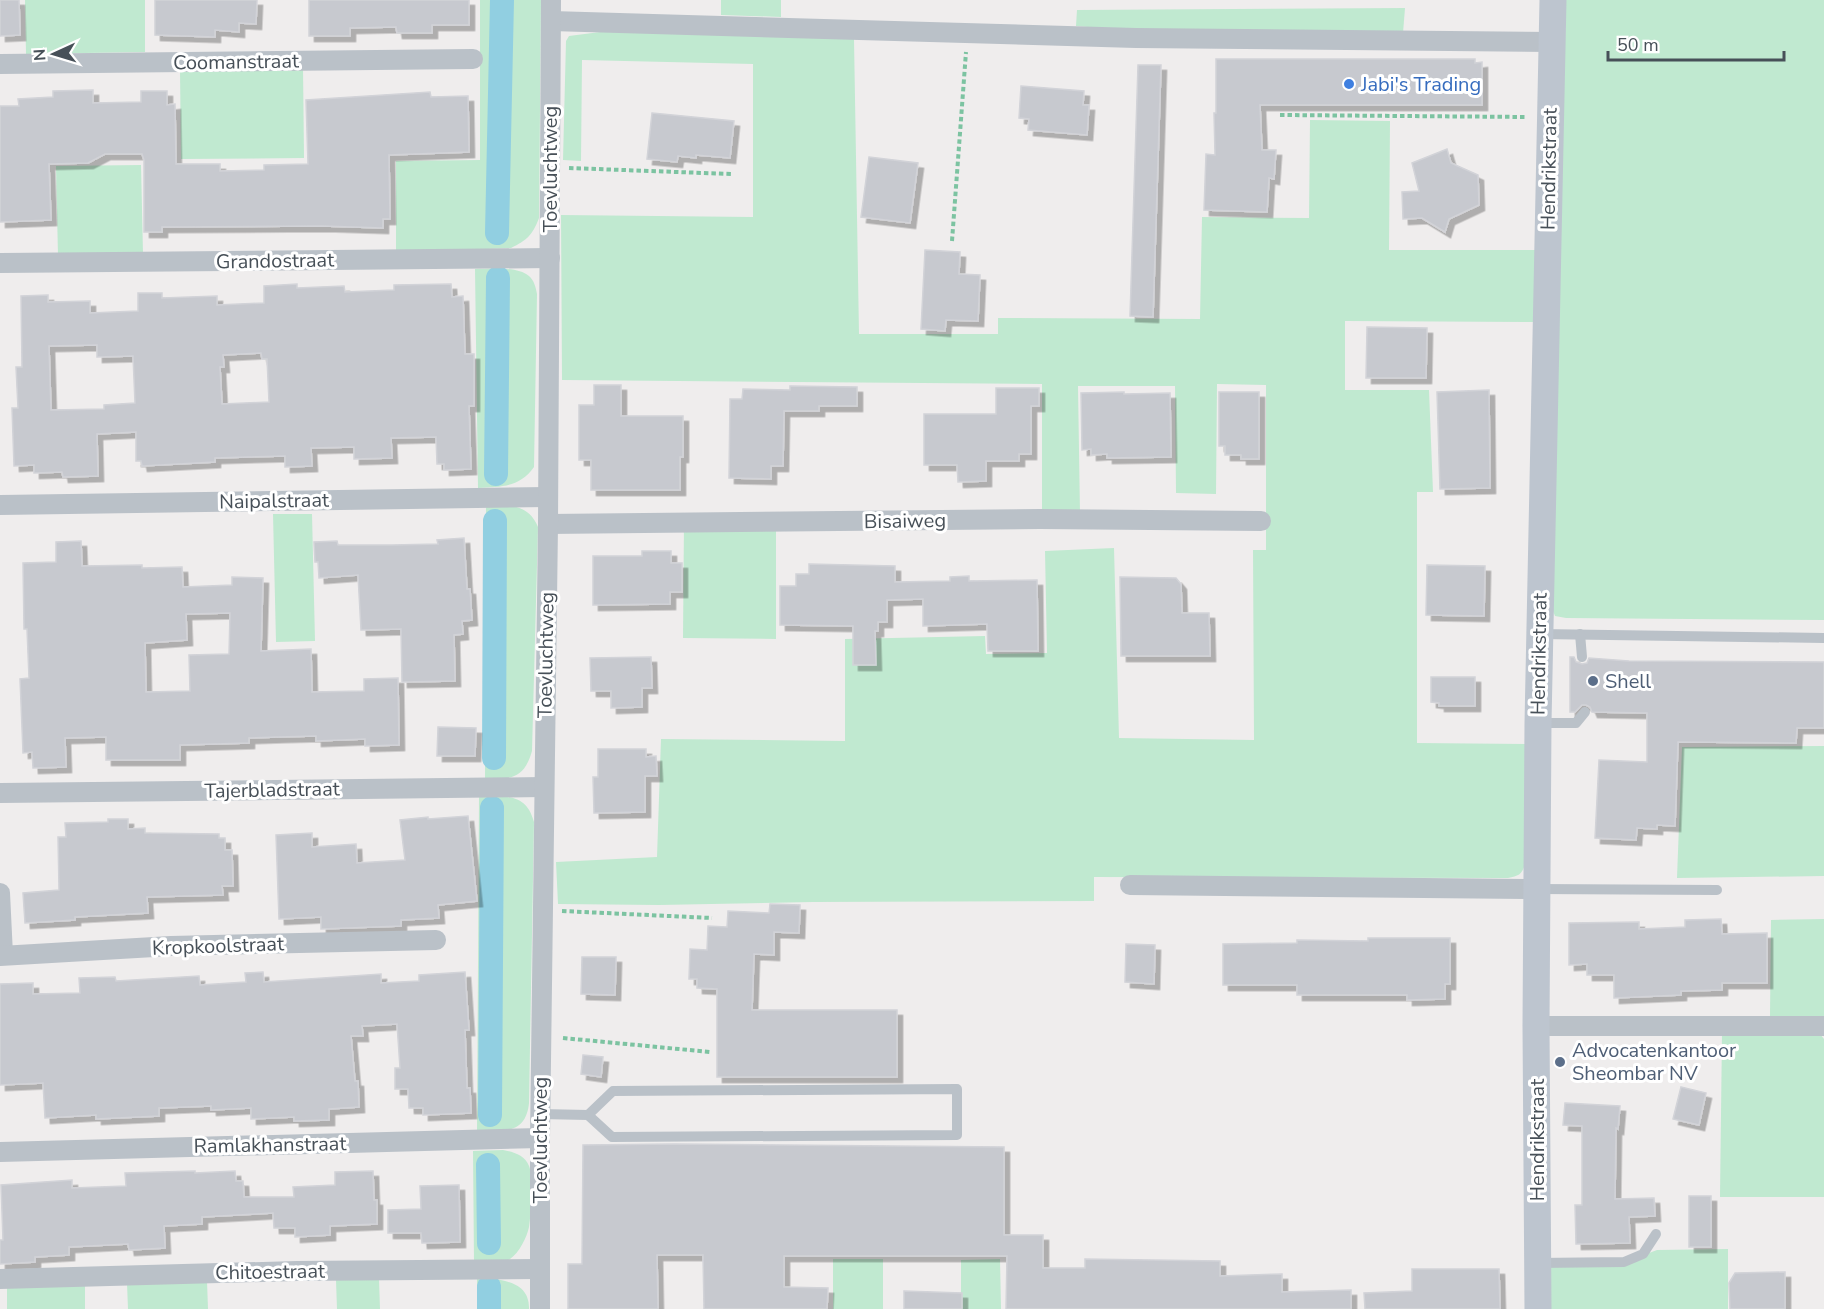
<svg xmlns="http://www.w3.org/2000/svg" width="1824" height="1309" viewBox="0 0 1824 1309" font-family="'Nunito Sans',sans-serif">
  <defs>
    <filter id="shadow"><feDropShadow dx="5.5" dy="5.5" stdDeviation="0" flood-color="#0004"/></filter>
  </defs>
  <rect width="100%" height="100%" fill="#efeded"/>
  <g fill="#c0e9d0">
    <path d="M25 0H145V52L26 54Z"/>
    <path d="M480 0H541L539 218C532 236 527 240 511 248L396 253V161L480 160Z"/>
    <path d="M721 0H781V17L721 15Z"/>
    <path d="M1566 0H1824V620L1566 618 1555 616 1551 606Z"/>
    <path d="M1405 8 1403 33 1123 30 1076 26 1077 10Z"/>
    <path d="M608 31 854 39 859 334H998V318L1200 319 1202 217 1309 218 1310 120 1390 121 1389 250H1536L1534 322 1345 321V390H1429L1433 492H1417V743L1526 744 1525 864C1522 875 1518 876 1508 878L1094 877V901L813 902 659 905 558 904 556 862 657 857 661 739 845 741V639L985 636 986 654 1047 653 1045 551 1114 548 1119 738 1254 740 1253 550H1266V385L1217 384 1216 494 1176 493 1175 386H1078L1080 513H1042V384L562 380 561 215 753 217V64L582 60 581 161 563 160 566 41 569 36Z"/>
    <path d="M303 67 304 158 181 159 180 69Z"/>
    <path d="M141 165 143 254 58 256 56 166Z"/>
    <path d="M475 269C490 269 517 266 529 276 534 280 536 288 537 294L534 467C520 487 502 487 478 488Z"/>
    <path d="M486 505C509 506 528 503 538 527L532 751C524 779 511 779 485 780Z"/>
    <path d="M273 514H312L315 641 276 642Z"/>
    <path d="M684 522H776V639L683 638Z"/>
    <path d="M1824 746V876L1677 878 1682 747Z"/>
    <path d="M479 796C505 797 526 792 534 822L529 1103C526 1135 502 1131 477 1132Z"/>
    <path d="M1824 919V1017H1770L1771 920Z"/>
    <path d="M1722 1033 1820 1034 1824 1039V1197H1720Z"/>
    <path d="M503 1150C513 1152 525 1155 529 1166 534 1178 531 1214 529 1227 527 1237 519 1253 510 1259 501 1265 484 1262 474 1262L473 1151Z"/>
    <path d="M1728 1249V1309H1551V1261H1628L1657 1250Z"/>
    <rect x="833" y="1259" width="50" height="50"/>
    <path d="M1000 1259 1001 1309H961V1260Z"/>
    <path d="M477 1278C499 1279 530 1280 529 1309H477Z"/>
    <path d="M379 1279 380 1309H337L336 1280Z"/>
    <path d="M207 1281 208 1309H128L127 1283Z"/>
    <path d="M85 1286V1309H7V1287Z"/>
  </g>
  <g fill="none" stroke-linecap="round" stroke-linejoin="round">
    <g stroke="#91cfe1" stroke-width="24">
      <path d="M497 233 502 0"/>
      <path d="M496 474 498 278"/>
      <path d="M494 758 495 521"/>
      <path d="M490 1115 492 808"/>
      <path d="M488 1165 489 1243"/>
      <path d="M489 1309V1287"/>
    </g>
  </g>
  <g fill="#c7c9cf" stroke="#d2d3d8" stroke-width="1.5" fill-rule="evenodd" filter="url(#shadow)">
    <path d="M0 0H19L20 35 0 36Z"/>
    <path d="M155 0H257L256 24 239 23V32L215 30V37L155 35Z"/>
    <path d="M309 0H469V25H432V33H397L396 27 350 28V36H309Z"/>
    <path d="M1216 59H1475V63L1482 62V105H1260L1262 150H1276L1274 179 1269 178 1267 212 1204 210 1206 154 1215 155 1214 113H1216Z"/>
    <path d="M1138 65H1161L1153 317 1130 316Z"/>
    <path d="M1021 86 1084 91 1083 105H1089L1087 135 1028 130 1029 119 1019 118Z"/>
    <path d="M93 90V103L141 102V91H167V105L175 104 176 164H220V171L264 170V165L308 164 306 100 430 92 431 97 468 96 469 152 389 155 390 219H383V228L322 226 162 227V232H144V160L142 154H105L88 163 49 164 51 220 0 222V106H19L18 99 53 97V91Z"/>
    <path d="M652 113 734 121 730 158 696 155V158L678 156 677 162 647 159Z"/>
    <path d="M1447 149 1451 163 1478 175 1479 205 1449 219 1445 232 1422 218 1403 219 1402 192 1419 191 1412 163Z"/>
    <path d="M869 157 918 163 910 223 861 217Z"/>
    <path d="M925 250 960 252 959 274 980 275 978 321 946 320 945 331 921 329Z"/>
    <path d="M297 284V288L344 286 345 292 394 290V285L451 284 452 297 463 296 465 354H474V406H469L471 469 444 470V464H437L436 437 391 438 392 458 354 459V447L311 448 312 466 285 467V456L215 458V462L142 466 141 461H136V432L97 434 98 476 63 477 62 472 34 473V465L14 466 12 408H18L16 367H22L21 296 48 295V302L90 301V313L138 311V293H162V298L217 296V305L264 303V286ZM97 345V357L133 356 135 403 104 405V409L51 410 49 346ZM261 353 262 359H267L269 402 222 404 220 367H224L223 355Z"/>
    <path d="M1367 327 1427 328 1426 378H1366Z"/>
    <path d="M594 385H621V416H683V457H680V490H591V460H579V405H594Z"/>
    <path d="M790 386 857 387V406H819V411H784L783 466H771V479L729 478 730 399H742L743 389 790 390Z"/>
    <path d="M996 388H1039V406H1031V454H1019V461H986V481L958 482 957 465H924V414H996Z"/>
    <path d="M1489 390 1490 488 1440 489 1437 392Z"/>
    <path d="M1124 392V394L1170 393 1171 457 1107 458V454L1091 455V449L1082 450 1081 393Z"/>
    <path d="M1219 392H1259V459H1241V455H1225V446H1219Z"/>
    <path d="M464 538 467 589H470L472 620 462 621 463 634 454 635 455 681 402 682 401 629 361 630 358 575 319 578 318 562H315L314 542 337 541 338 545H392L438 544 437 540Z"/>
    <path d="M81 541 82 566 142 565V568L182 567 183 587 232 585V577L263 578 261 651 311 649 312 692 364 691V679L398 678 399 745 365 746V739L316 741V736L278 737 249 738V743L180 745V760H106V737L65 738 66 767 33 768 32 752 23 753 20 679 29 678 27 629H24L23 563 56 562V542ZM230 613 229 654 189 655 190 691 146 692 145 643 187 640 186 614Z"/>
    <path d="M642 551H671V563H682V592H670V604L593 605V556H642Z"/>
    <path d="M809 564 895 566V582L950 581V577L969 576V581L1037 580 1038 651H988L987 624 923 626V599L887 600V622H878V631H875L876 665H853V626L780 625V586H796V574H809Z"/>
    <path d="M1427 565 1485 566 1484 616 1426 615Z"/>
    <path d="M1120 577 1176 578 1181 584 1182 613H1209L1210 656H1121Z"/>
    <path d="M651 657 652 688H642V707L611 708V691H591L590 658Z"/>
    <path d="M1570 657H1574L1576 662 1582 664 1587 663 1589 658 1629 661 1824 662V728H1797L1796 743 1678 742 1675 826 1657 825V829L1637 828 1636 840 1595 838 1599 760 1647 762V713L1592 712 1590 707 1586 705H1582L1575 712H1570Z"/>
    <path d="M1431 677H1475V706H1439V703L1431 702Z"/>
    <path d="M438 727 476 728 475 756H437Z"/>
    <path d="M598 749H646V757L656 756 657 776H645V812L594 813 593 777H598Z"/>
    <path d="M468 816 477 901 438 905 439 918 401 920V926L321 929V917L279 919 276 835 312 833V847L356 844 357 863 405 860 400 820 428 817V819Z"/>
    <path d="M108 819H128V829L145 828V833L219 834V838H225V850H232L233 886H222L223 895 147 897 148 913 75 917V920L25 923 23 893 59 890 58 837H66L65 823 108 822Z"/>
    <path d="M770 904 800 905 799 933 774 932V955L754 954 752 1010H897V1077H717V989L697 988V979H689L690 949 707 950 708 926 727 927 728 911 769 913Z"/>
    <path d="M1721 919 1722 934 1767 933V983H1722V990L1681 991V995L1614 998V975H1587V964L1569 965V923L1639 922V929L1685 927V920Z"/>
    <path d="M1368 938H1450V984H1445V999L1407 1000V995H1297V985H1223V944L1297 943V940L1368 941Z"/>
    <path d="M1126 944 1155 945 1154 984 1125 982Z"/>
    <path d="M582 957H616L615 995 581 994Z"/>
    <path d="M263 972 264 982 381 974V983L419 981V975L465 972 469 1030H465L467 1088H470L471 1113 423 1115V1108H409L408 1089H395V1068H400L397 1024 362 1026 363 1036H351L355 1081H358L359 1107 329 1109V1120L294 1121V1117L251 1119V1108L211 1110V1106L159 1108V1116L96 1119V1115L45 1118 43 1083 0 1085V984L33 983V994L80 993 79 978 115 977 116 981 199 976 200 985 246 982 245 973Z"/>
    <path d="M583 1055 603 1057 601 1077 581 1074Z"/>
    <path d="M1681 1087 1706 1093 1699 1125 1673 1119Z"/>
    <path d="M1565 1103 1620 1106 1618 1129 1616 1128 1615 1199 1654 1198 1655 1216 1629 1217 1630 1243 1576 1244 1575 1205H1582V1126L1563 1125Z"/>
    <path d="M674 1144 1004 1147V1235H1043V1268H1085V1259L1220 1261V1276L1282 1274V1292L1351 1290V1309H1006L1007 1256H784V1287L828 1288 827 1309H704L703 1255H657L658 1309H568V1264H582L583 1145Z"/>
    <path d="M195 1171V1173L235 1171 236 1181H243L244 1197H294L293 1187 335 1185V1172L373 1171 374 1200H377V1224L330 1226V1235L295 1237V1228H274L273 1213 202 1217V1224L164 1226 165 1248 129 1250 128 1244 69 1247V1255L35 1257V1262L0 1264V1240H3L1 1185 72 1180V1188L126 1186 125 1173Z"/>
    <path d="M459 1185 460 1242 422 1243 421 1233H388V1210L421 1209 420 1186Z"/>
    <rect x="1689" y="1196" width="22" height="51"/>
    <path d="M1412 1269H1499L1500 1309H1365L1364 1293 1412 1291Z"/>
    <path d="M1785 1272V1309H1730L1729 1283 1735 1273Z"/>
    <path d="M904 1291 962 1293V1309H904Z"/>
  </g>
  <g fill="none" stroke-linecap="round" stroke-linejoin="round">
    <g stroke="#7cc3a1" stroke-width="4" stroke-dasharray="4.5 3" stroke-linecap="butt">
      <path d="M1280 115 1526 117"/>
      <path d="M569 168 731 174"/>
      <path d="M952 241 966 52"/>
      <path d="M562 911 712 918"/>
      <path d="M563 1038 710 1052"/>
    </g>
    <g stroke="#bac1c8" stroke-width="10">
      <path d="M1540 634 1824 638"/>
      <path d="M1580 634 1582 657"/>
      <path d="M1538 723H1576L1585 712"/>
      <path d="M1537 889 1717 890"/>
      <path d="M540 1114 588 1115 613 1091 957 1089V1135L612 1137 588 1115"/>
      <path d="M1538 1263 1624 1262 1643 1254 1656 1234"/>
    </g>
    <g stroke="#bac1c8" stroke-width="20">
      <path d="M551 21 1136 38 1552 42"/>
      <path d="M0 64 473 59"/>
      <path d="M0 263 550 258"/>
      <path d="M0 505 547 497"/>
      <path d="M548 524 1040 519 1261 521"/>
      <path d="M0 793 543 787"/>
      <path d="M1130 885 1536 889"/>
      <path d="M0 893 3 955"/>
      <path d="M0 956 171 946 436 940"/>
      <path d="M1536 1026H1824"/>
      <path d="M0 1152 540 1138"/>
      <path d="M0 1279 297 1271 540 1269"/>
      <path d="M540 1309V1138L548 524 551 0"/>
    </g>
    <path stroke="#bdc5cf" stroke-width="27" d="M1538 1309 1536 1026 1538 723 1553 0"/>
  </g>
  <circle fill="#3f7fe0" stroke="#fff" stroke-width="2" cx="1349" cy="84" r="6"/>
  <g fill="#5c6f8a" stroke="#fff" stroke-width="2">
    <circle cx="1593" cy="681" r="6"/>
    <circle cx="1560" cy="1062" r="6"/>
  </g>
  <g text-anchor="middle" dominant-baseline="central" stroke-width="6" stroke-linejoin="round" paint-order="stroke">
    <g font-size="20" fill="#475058" stroke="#fff">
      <text transform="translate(236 62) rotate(-1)">Coomanstraat</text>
      <text transform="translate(550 169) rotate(-90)">Toevluchtweg</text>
      <text transform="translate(1549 169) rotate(-89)">Hendrikstraat</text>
      <text transform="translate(275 261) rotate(-1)">Grandostraat</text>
      <text transform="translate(274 501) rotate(-1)">Naipalstraat</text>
      <text transform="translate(905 521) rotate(-1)">Bisaiweg</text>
      <text transform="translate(1539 654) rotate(-89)">Hendrikstraat</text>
      <text transform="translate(546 655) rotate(-89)">Toevluchtweg</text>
      <text transform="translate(272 790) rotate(-1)">Tajerbladstraat</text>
      <text transform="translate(218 946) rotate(-2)">Kropkoolstraat</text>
      <text transform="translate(540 1140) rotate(-90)">Toevluchtweg</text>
      <text transform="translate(1537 1140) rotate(-90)">Hendrikstraat</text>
      <text transform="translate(270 1145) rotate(-1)">Ramlakhanstraat</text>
      <text transform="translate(270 1272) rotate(-1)">Chitoestraat</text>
    </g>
    <g font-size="20" fill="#366cbe" stroke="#fff" text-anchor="start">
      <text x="1361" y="84">Jabi's Trading</text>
    </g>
    <g font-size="20" fill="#4e5e75" stroke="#fff" text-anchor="start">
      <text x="1605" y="681">Shell</text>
      <text x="1572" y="1050">Advocatenkantoor<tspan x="1572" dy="23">Sheombar NV</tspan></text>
    </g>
  </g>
  <g transform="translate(54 54) rotate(266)" stroke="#ffffff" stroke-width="4.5" paint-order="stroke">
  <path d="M0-4.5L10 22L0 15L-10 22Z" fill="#475058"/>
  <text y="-9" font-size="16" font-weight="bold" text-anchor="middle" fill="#475058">N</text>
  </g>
  <path d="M1608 51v9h176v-9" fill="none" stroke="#475058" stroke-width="3"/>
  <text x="1617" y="51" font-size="18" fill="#475058" stroke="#ffffff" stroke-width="4.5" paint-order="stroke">50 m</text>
</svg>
